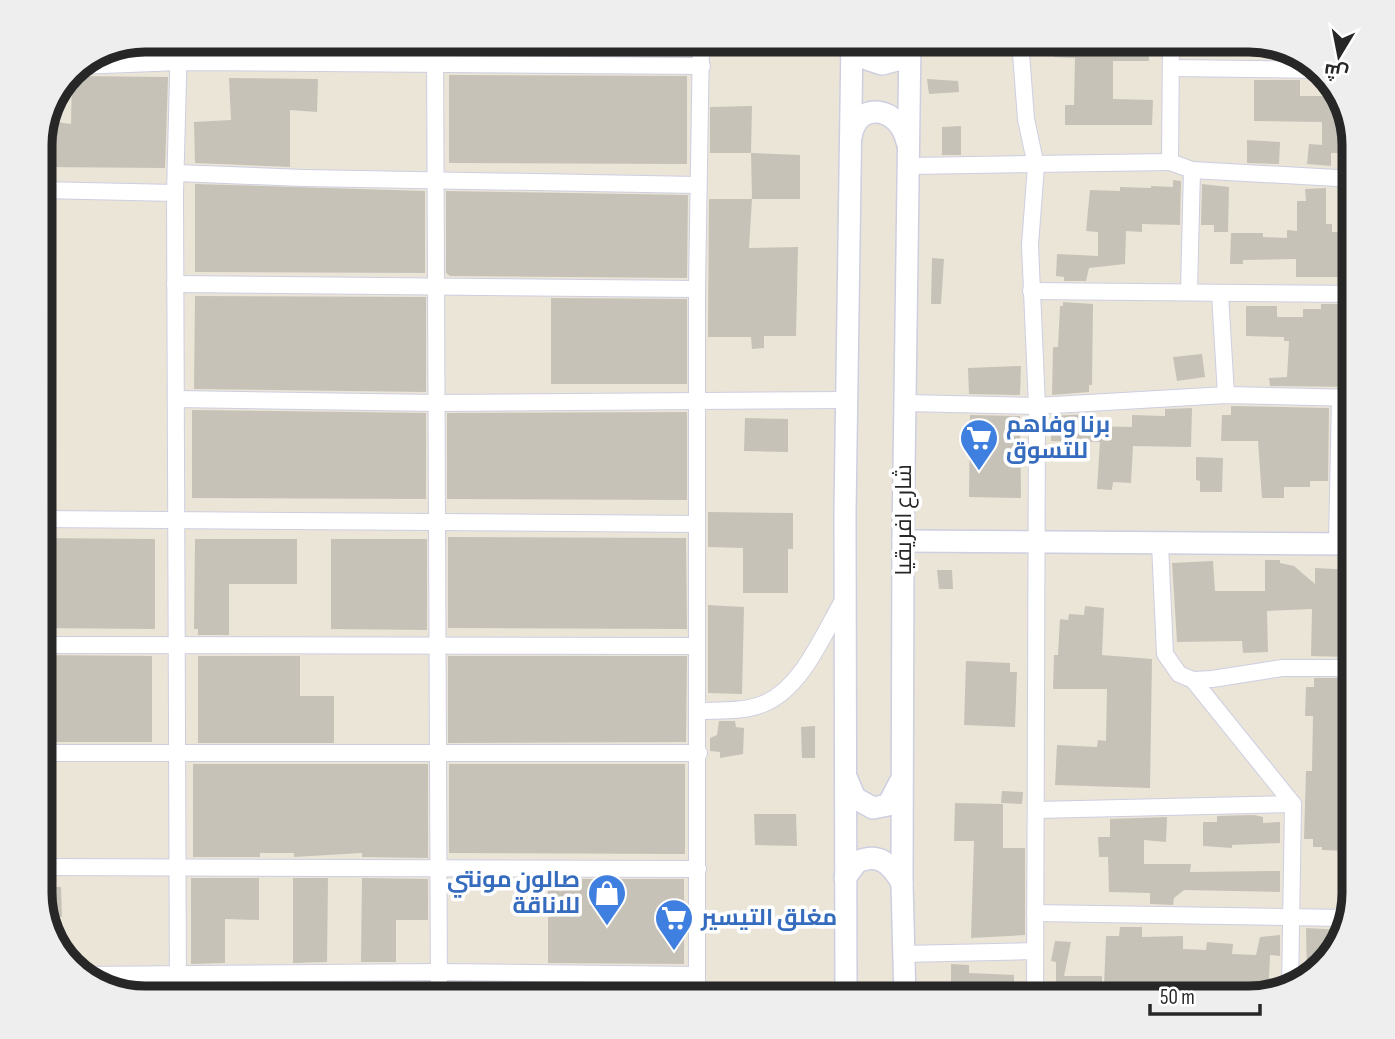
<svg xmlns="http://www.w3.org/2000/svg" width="1395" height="1039" viewBox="0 0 1395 1039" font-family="'Sofia Sans Condensed',Cairo,sans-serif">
  <rect width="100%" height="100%" fill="#ebe5d8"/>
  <g fill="#c6c2b8">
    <path d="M226 40H424L425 53 226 52Z"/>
    <path d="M445 40H585V55L446 54Z"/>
    <rect x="619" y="40" width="68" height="15"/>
    <path d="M1060 40H1148L1149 61H1113V99L1153 100 1152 125H1065V105H1074L1075 58 1054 57 1055 43H1060Z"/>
    <path d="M449 75 687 76V164L449 163Z"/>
    <path d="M72 76 168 77 165 168 43 167 41 138 49 121 71 124Z"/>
    <path d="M229 78 318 79 317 112 290 110V167L195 163 194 122 231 120Z"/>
    <path d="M927 79 958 81 959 92 929 94Z"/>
    <path d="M1254 80H1300V96H1327L1328 80 1344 100 1355 153H1331V166L1307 164 1309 144 1322 145V122L1254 121Z"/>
    <path d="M752 106 751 153H710V107Z"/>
    <path d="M961 126V155H942V127Z"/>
    <path d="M1247 140 1280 142 1279 164 1247 163Z"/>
    <path d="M751 153 800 155V199H752Z"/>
    <path d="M1173 180 1181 181 1180 225 1142 224V232L1126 231 1125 264 1089 268 1086 281H1064V277L1056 276 1057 254 1098 256V232L1086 231 1090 190 1120 191V187L1151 188V186L1173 187Z"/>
    <path d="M195 184 425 191V273L195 272Z"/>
    <path d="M1202 184 1229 187 1228 232H1214V225H1201Z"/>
    <path d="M1326 188V224H1332V232H1355V277H1296V259L1243 260V264H1230L1231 233H1263V237L1287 238V230L1297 231V201H1306L1305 189Z"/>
    <path d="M446 191 688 195 687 278 450 276 446 273Z"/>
    <path d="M709 199H752L749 248 798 247 796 336H764V348L752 349 751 337H708Z"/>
    <path d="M932 258 944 259 941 304H931Z"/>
    <path d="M195 296 426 297V392L194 389Z"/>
    <path d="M551 298 687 299V384H551Z"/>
    <path d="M1063 302 1093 304 1092 385H1089V392L1052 395 1053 347H1058L1060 306H1063Z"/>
    <path d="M1321 304H1350L1349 334 1352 335 1355 350V387L1270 386 1269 378 1287 377 1289 341H1284V337L1246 336V306H1277V317H1303V309H1321Z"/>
    <path d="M1202 354 1205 377 1177 381 1173 357Z"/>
    <path d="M1021 366 1020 395 969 394 968 368Z"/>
    <path d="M1231 406 1329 408 1328 481H1310V487H1284V498H1262L1258 441H1221L1222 415H1231Z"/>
    <path d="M1192 408 1191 447 1133 446 1131 483 1113 482 1112 490 1097 489 1100 442 1051 441V416L1089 414 1088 426 1132 427V415L1165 416V409Z"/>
    <path d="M192 410 426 413V499L192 498Z"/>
    <path d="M687 412V500L447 499V413Z"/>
    <path d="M970 415 1020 416 1021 498 969 497Z"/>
    <path d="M745 418 788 419V452L744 451Z"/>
    <path d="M1196 457 1223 458 1222 492H1200V481L1196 480Z"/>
    <path d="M708 512 793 513V549H788V593H743V548L708 547Z"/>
    <path d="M448 537 686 538 687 629 448 628Z"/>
    <path d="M40 538 155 539V629L40 628Z"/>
    <path d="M195 539H297V584H229V635H198V629H194Z"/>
    <path d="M331 539H427V630L331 629Z"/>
    <path d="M1265 560H1280V563L1294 566 1315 584V568L1355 570V643L1349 642V657L1311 656 1312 609 1267 611 1268 652 1243 653 1242 641 1177 642 1172 563 1213 561 1215 591H1265Z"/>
    <path d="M937 570H952L953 589H939Z"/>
    <path d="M708 605 744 607 742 694 708 693Z"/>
    <path d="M1085 606 1104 608 1102 655 1152 659 1150 788 1055 785 1057 745 1097 747 1098 740 1106 741 1107 689H1053L1054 655H1058L1060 619 1068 620 1069 614 1084 615Z"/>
    <path d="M40 655 152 656V742H40Z"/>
    <path d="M198 656H300V696H334V743H198Z"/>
    <path d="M448 656H687L686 742 448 743Z"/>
    <path d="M966 661 1010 663V672H1017L1015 727 964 725Z"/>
    <path d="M1314 678H1355V791H1350V808H1347V851L1322 850V847H1313V839H1304L1306 771H1312L1313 716H1305L1306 687H1314Z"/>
    <path d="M719 721H735L736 727 744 728 743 754 720 758V752L710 751V738L717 735Z"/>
    <path d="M815 726V758H802L801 727Z"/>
    <path d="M193 764H428V858L362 857V853L294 857V853H260V857H193Z"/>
    <path d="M449 764H685V854L449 853Z"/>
    <path d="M1002 791 1023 792 1022 804 1001 803Z"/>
    <path d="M955 803 1003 804V848H1025V935L971 938 974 841H954Z"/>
    <path d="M754 814H796L797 846 755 845Z"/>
    <path d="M1254 815 1263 817V823L1280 822V843L1232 845V848L1203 846V822H1217V816Z"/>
    <path d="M1167 817 1166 842 1144 840V864H1191L1190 872 1280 871V892L1184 890 1174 898 1173 905 1150 904V893L1109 892 1108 857H1099L1098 837H1110V819Z"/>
    <path d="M191 878H259V920L225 919V963L191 964Z"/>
    <path d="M293 878H328L327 962 293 963Z"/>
    <path d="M362 878 428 879V920H396V962H361Z"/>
    <path d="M548 879H684V964L548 963Z"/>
    <path d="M40 887H61L62 917H45Z"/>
    <path d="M1120 927H1142V937L1183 936V949L1206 950 1207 942 1233 944 1232 954 1256 955 1260 937 1280 935V956L1270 955 1269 978H1280V992L1249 999H1124L1125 987 1104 986 1106 936H1119Z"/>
    <path d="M1306 928 1342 930 1333 958 1307 978Z"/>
    <path d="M1055 941 1071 942 1064 976H1102V999H1056V962L1051 961Z"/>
    <path d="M951 964 969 965V973L1014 975V993L951 992Z"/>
    <path d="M396 983 428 984 429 999H189V985Z"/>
    <path d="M449 984 546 985V999H450Z"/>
    <path d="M580 984 683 985V999H580Z"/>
    <path d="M109 985H154V999H145Z"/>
  </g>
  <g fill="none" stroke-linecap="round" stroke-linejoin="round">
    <defs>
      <g id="street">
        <path d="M435 40 439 999"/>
        <path d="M1020 40 1026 119 1036 166 1030 245 1037 406 1035 999"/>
        <path d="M1171 40 1170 162 1192 170 1189 291"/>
        <path d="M78 66 179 62 702 66"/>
        <path d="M1171 68 1320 70"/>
        <path d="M909 166 1170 162"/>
        <path d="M1192 170 1355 179"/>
        <path d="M176 173 304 178 698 185"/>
        <path d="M41 190 175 193"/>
        <path d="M175 284 697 289"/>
        <path d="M1031 291 1355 294"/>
        <path d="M1220 294 1226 395"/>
        <path d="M176 399 437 403 846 400"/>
        <path d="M905 403 1037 406 1226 395 1355 398"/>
        <path d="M40 519 697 524"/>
        <path d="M1160 544 1165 654 1179 674 1193 680 1212 679 1282 668H1355"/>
        <path d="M1337 544 1340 398"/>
        <path d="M40 645 697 646"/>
        <path d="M1193 680 1293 804 1290 989"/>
        <path d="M698 711C719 710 743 712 763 704 803 688 824 632 845 597"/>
        <path d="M40 753H699"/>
        <path d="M1036 810 1293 804"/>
        <path d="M40 867 698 869"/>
        <path d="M1035 913 1346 918"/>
        <path d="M903 954 1035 951"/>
        <path d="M80 975 440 972 697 975"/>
        <path d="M178 999 175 193 179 40"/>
        <path d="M697 999V289L701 40"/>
      </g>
      <g id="secondary">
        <path d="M856 40 867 59 882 64 897 60 909 40"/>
        <path d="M851 137C857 99 900 107 907 142"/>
        <path d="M903 541 1355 544"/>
        <path d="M847 779 855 798 873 808 888 805 900 782"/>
        <path d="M845 878 857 862C879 852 891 864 902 883"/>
        <path d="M846 999 845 513 852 40"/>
        <path d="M905 999 902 883 903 541 910 40"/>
      </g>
    </defs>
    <use href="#street" stroke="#cecee1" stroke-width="18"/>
    <use href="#secondary" stroke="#cecee1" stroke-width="24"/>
    <use href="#street" stroke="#fff" stroke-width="16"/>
    <use href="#secondary" stroke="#fff" stroke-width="21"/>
  </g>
  <defs>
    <symbol id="supermarket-pin" viewBox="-11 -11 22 30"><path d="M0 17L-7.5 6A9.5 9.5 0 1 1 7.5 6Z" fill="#3f7fe0" stroke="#fff"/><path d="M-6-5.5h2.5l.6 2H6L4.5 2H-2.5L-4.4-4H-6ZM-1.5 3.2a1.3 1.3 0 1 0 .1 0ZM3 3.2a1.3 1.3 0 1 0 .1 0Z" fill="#fff"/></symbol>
    <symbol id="shop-pin" viewBox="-11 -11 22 30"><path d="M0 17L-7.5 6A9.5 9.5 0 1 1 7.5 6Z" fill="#3f7fe0" stroke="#fff"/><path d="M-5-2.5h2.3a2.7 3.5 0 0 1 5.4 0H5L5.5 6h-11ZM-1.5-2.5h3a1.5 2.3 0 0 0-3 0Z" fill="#fff"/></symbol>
  </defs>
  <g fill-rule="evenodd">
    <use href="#supermarket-pin" x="957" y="416" width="44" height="60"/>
    <use href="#shop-pin" x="585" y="871" width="44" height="60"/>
    <use href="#supermarket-pin" x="652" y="896" width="44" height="60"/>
  </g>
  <g text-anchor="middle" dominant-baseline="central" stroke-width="7" stroke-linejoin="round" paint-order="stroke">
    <g font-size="23" font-weight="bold" fill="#366cbe" stroke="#fff" text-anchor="start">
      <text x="1006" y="425">برنا وفاهم<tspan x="1006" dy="26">للتسوق</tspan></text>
      <text x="580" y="880" text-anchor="end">صالون مونتي<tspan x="580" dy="26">للاناقة</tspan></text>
      <text x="701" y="918">مغلق التيسير</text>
    </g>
    <g font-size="23" fill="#272727" stroke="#fff">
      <text transform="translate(904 520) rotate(-90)">شارع افريقيا</text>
    </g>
  </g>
  <path d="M0 0H1395V1039H0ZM145 52H1249A93 93 0 0 1 1342 145V893A93 93 0 0 1 1249 986H145A93 93 0 0 1 52 893V145A93 93 0 0 1 145 52Z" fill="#eee" fill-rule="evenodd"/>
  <path fill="none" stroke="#272727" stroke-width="9" d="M145 52H1249A93 93 0 0 1 1342 145V893A93 93 0 0 1 1249 986H145A93 93 0 0 1 52 893V145A93 93 0 0 1 145 52Z"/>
  <g transform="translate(1339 56) rotate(190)" stroke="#ffffff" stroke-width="5" paint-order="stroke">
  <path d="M0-5L12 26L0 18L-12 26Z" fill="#272727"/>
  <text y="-10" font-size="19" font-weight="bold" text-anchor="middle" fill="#272727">ش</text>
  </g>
  <path d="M1150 1004v10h110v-10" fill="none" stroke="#272727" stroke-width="3.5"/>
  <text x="1160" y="1004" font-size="21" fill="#272727" stroke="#ffffff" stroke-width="5" paint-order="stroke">50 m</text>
</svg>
